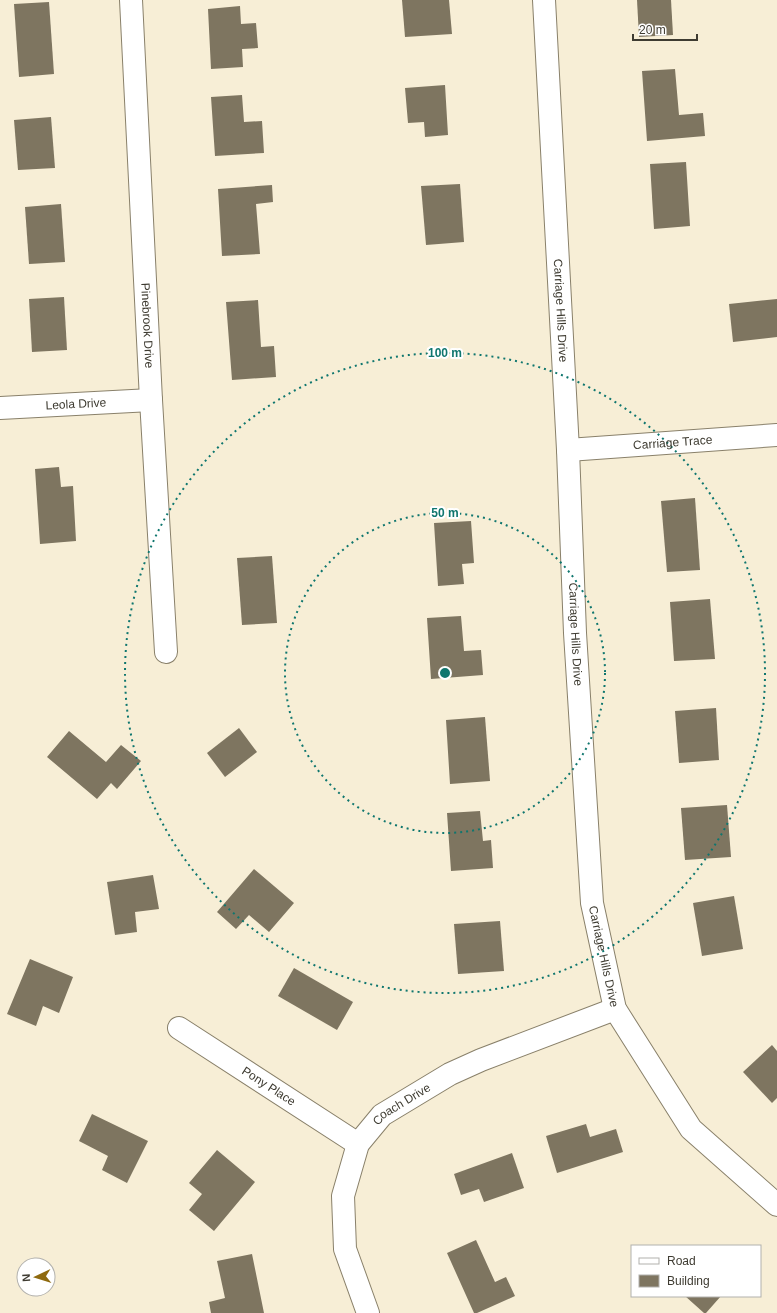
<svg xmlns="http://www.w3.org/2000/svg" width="777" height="1313" viewBox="0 0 777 1313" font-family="Arial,sans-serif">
  <rect width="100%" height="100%" fill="#f7eed6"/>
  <g fill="#7e7560">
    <path d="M402 0H449L452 34 405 37Z"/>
    <path d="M637 0H671L673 35 639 37Z"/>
    <path d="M49 2 54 74 19 77 14 4Z"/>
    <path d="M240 6 241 24 256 23 258 48 242 49 243 67 211 69 208 9Z"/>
    <path d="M675 69 679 115 703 113 705 136 647 141 642 71Z"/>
    <path d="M445 85 448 135 425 137 424 122 408 123 405 88Z"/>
    <path d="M242 95 244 122 262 121 264 153 215 156 211 97Z"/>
    <path d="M51 117 55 168 18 170 14 120Z"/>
    <path d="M686 162 690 226 654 229 650 164Z"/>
    <path d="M460 184 464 242 426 245 421 186Z"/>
    <path d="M272 185 273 202 256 204 260 254 222 256 218 189Z"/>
    <path d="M61 204 65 262 29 264 25 207Z"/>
    <path d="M64 297 67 350 32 352 29 299Z"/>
    <path d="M777 299V337L733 342 729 304Z"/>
    <path d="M258 300 261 347 274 346 276 377 232 380 226 302Z"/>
    <path d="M59 467 61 487 73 486 76 541 40 544 35 469Z"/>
    <path d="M695 498 700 570 667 572 661 501Z"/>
    <path d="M471 521 474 563 462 564 464 584 438 586 434 523Z"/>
    <path d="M272 556 277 623 242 625 237 558Z"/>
    <path d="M710 599 715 659 674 661 670 602Z"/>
    <path d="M461 616 464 651 481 650 483 675 431 679 427 618Z"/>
    <path d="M716 708 719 760 679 763 675 711Z"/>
    <path d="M485 717 490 781 450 784 446 720Z"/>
    <path d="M239 728 257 752 225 777 207 753Z"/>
    <path d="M69 731 106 762 121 745 141 761 117 789 111 783 97 799 47 757Z"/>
    <path d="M727 805 731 857 685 860 681 808Z"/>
    <path d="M480 811 483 841 491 840 493 868 451 871 447 813Z"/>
    <path d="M254 869 294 903 269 932 249 915 236 929 217 912Z"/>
    <path d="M153 875 159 909 135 912 137 932 115 935 107 882Z"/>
    <path d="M734 896 743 949 702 956 693 903Z"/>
    <path d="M500 921 504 971 458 974 454 924Z"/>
    <path d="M30 959 73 977 59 1013 43 1006 36 1026 7 1014Z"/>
    <path d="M294 968 353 1002 337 1030 278 996Z"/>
    <path d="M772 1045 777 1051V1098L772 1103 743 1072Z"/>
    <path d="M92 1114 148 1141 127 1183 102 1170 108 1156 79 1141Z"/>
    <path d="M586 1124 590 1137 616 1129 623 1152 557 1173 546 1136Z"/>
    <path d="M217 1150 255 1182 214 1231 189 1210 202 1194 189 1183Z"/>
    <path d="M512 1153 524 1188 484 1202 479 1189 461 1195 454 1174Z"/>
    <path d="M476 1240 495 1282 506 1277 515 1296 477 1313H474L447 1253Z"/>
    <path d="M252 1254 264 1313H211L209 1302 225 1298 217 1261Z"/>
    <path d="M685 1296H721L706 1313H704Z"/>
  </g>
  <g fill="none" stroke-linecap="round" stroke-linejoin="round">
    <defs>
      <g id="minor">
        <path id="s1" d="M131 0 151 400 166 652"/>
        <path id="s2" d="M544 0 568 450 575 633 592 903 615 1009 691 1129 777 1205"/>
        <path id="s3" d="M0 408 151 400"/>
        <path id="s4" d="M568 450 777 435"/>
        <path id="s5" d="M179 1028 358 1144"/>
        <path id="s6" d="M368 1313 345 1249 343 1196 358 1144 382 1115 450 1074 481 1060 615 1009"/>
      </g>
    </defs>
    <use href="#minor" stroke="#89806a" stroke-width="24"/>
    <use href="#minor" stroke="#fff" stroke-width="22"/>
  </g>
  <g fill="none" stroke="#0f766e" stroke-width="2" stroke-dasharray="2 4">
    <circle cx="445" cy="673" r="160"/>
    <circle cx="445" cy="673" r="320"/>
  </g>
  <g text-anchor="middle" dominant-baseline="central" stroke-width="4" stroke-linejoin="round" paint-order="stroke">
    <g font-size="12" fill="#3e3b31" stroke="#fff">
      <text stroke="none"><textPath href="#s2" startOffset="311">Carriage Hills Drive</textPath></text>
      <text stroke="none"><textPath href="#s1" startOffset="326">Pinebrook Drive</textPath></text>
      <text stroke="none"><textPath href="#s3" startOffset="76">Leola Drive</textPath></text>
      <text stroke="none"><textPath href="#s4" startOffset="105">Carriage Trace</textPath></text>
      <text stroke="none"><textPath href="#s2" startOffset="635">Carriage Hills Drive</textPath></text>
      <text stroke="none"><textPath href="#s2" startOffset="959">Carriage Hills Drive</textPath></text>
      <text stroke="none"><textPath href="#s5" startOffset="107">Pony Place</textPath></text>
      <text stroke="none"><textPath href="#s6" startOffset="235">Coach Drive</textPath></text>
    </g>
  </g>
  <circle cx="445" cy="673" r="6" fill="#0f766e" stroke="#fff" stroke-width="2"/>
  <g font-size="12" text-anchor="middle" font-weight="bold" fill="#0f766e" stroke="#fff" stroke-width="4" stroke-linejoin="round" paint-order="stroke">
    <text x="445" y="357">100 m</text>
    <text x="445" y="517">50 m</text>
  </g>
  <rect x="631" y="1245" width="130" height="52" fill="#ffffff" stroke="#b2b1ad"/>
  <rect x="639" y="1258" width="20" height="6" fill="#ffffff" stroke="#b2b1ad"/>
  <text x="667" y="1265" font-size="12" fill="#3e3b31">Road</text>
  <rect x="639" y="1275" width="20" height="12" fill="#7e7560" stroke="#b2b1ad"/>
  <text x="667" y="1285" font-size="12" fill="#3e3b31">Building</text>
  <g transform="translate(36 1277) rotate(266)"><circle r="19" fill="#ffffff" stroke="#b2b1ad"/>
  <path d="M0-3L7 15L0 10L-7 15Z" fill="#8f6a0f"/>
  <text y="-6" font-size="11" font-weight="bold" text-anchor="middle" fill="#3e3b31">N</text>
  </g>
  <path d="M633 34v6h64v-6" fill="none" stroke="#3e3b31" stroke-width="2"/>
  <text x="639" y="34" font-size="12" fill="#3e3b31" stroke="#ffffff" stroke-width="3" paint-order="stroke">20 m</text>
</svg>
